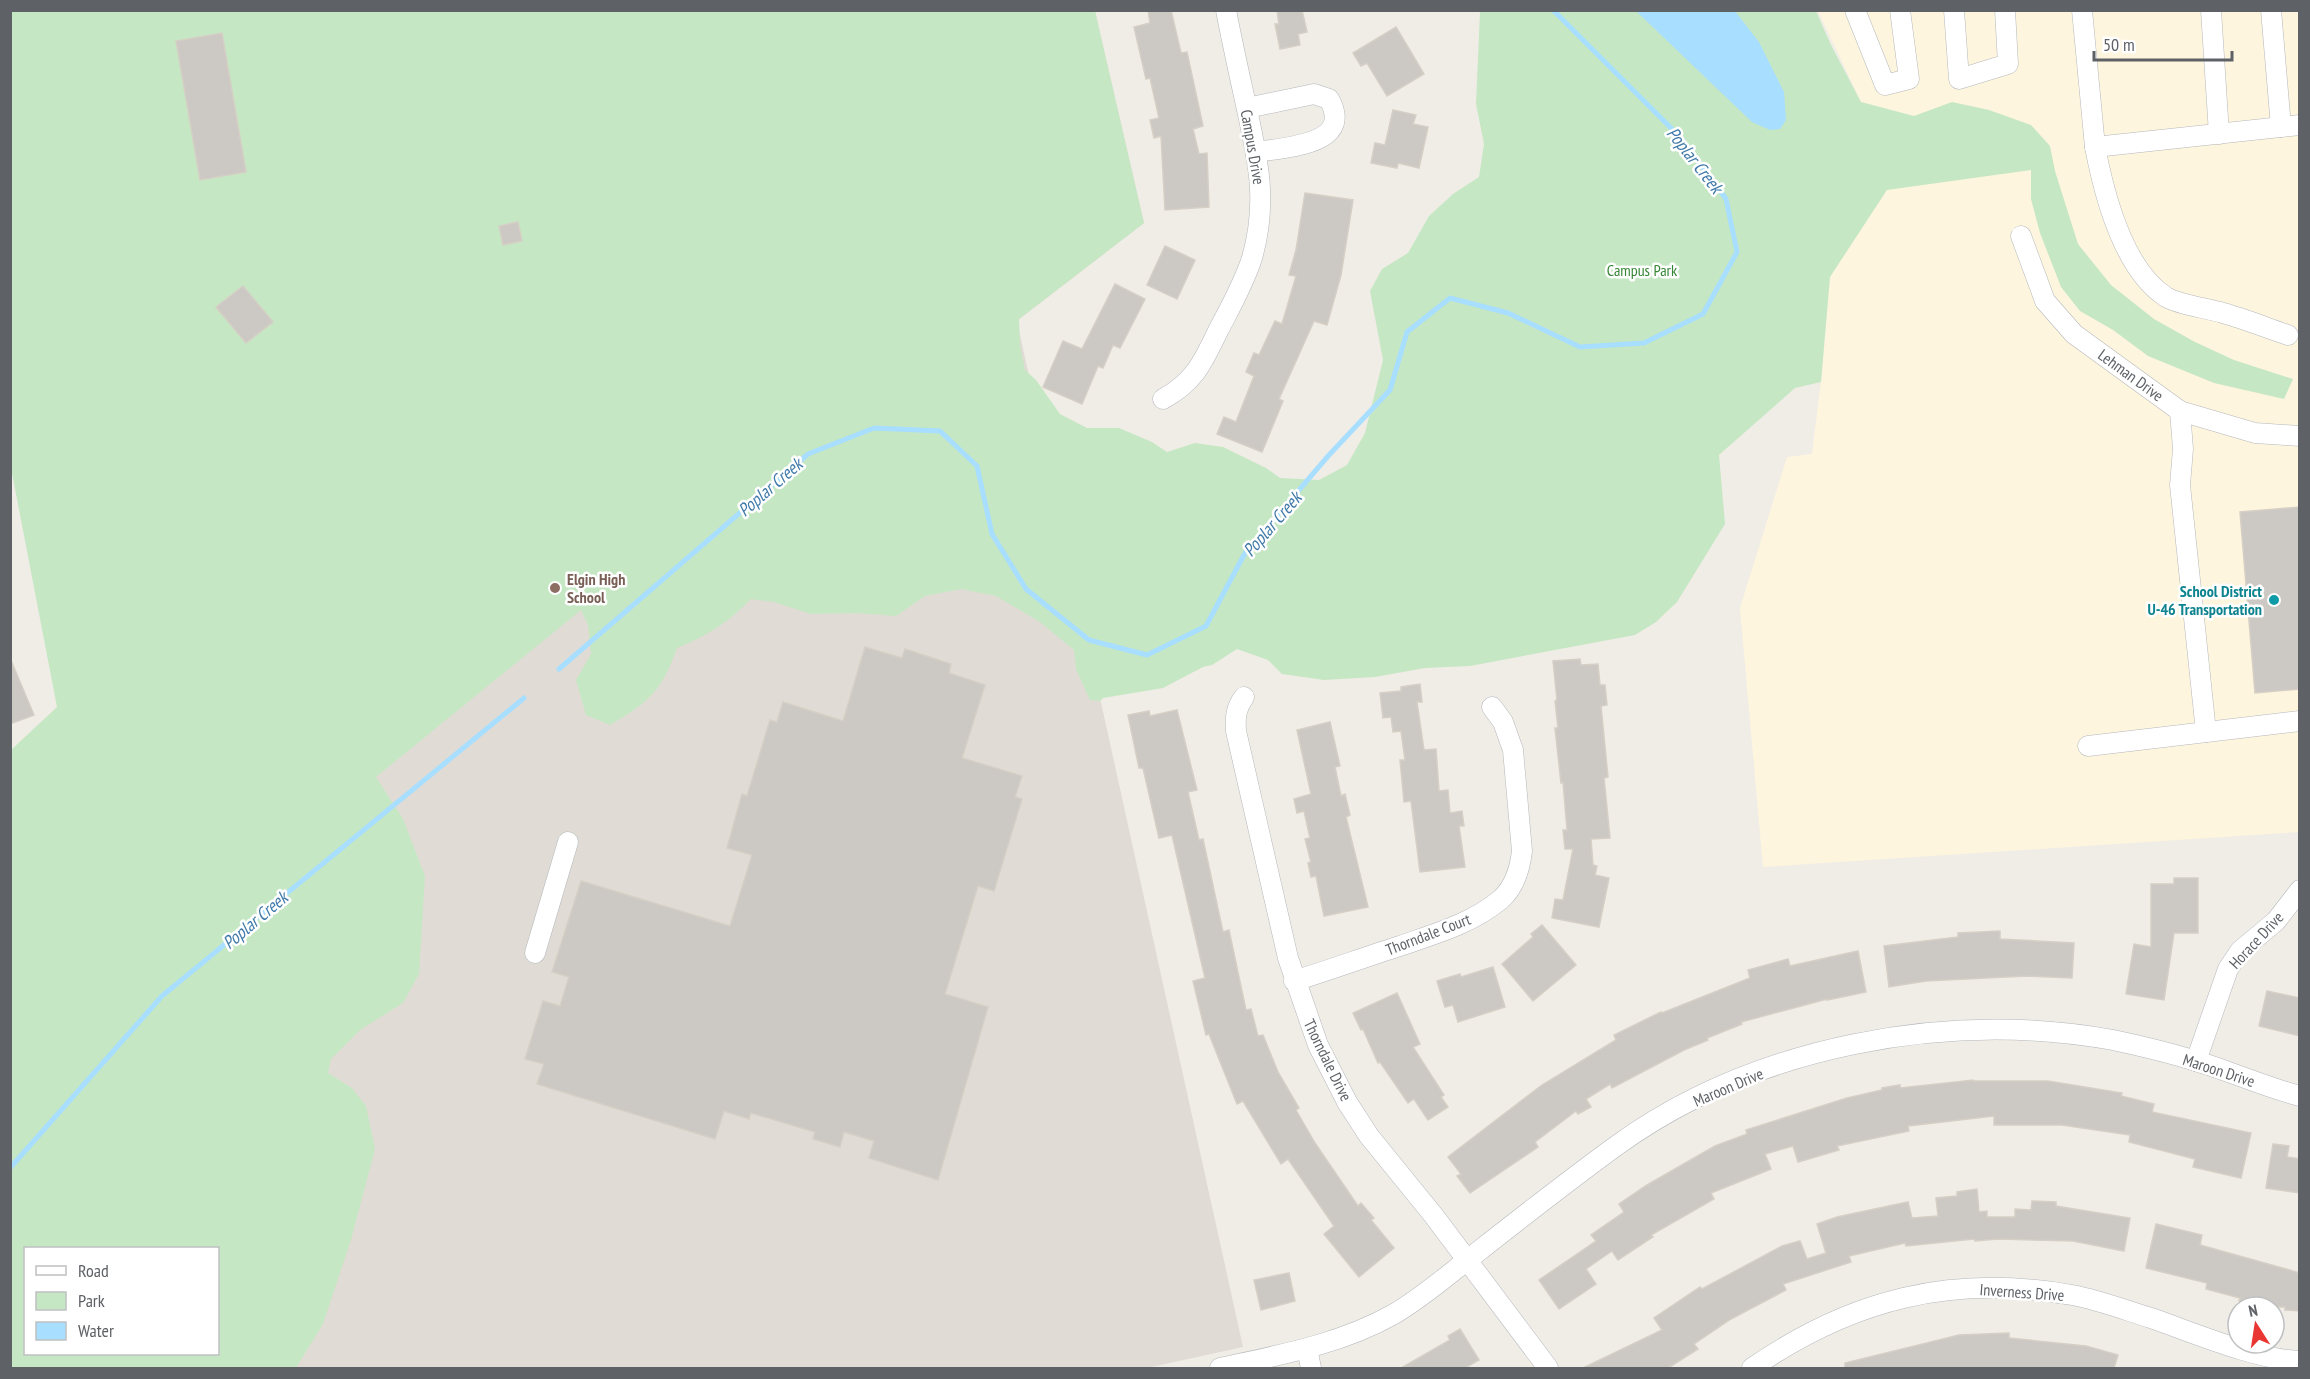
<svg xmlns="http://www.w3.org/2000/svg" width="2310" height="1379" viewBox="0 0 2310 1379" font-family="'PT Sans Narrow',sans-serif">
  <rect width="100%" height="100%" fill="#f0ede7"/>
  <path fill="#fef5de" d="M1818 11H2299V832L1763 867 1740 608 1787 457 1812 454 1821 382 1830 277 1913 116 1861 102Z"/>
  <path fill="#e0dcd5" d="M10 11H1095L1144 223 1017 321 1243 1347 1147 1368H187L218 1354V1248L11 468Z"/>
  <path fill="#c6e7c3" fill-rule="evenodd" d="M10 11H1095L1144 223 1019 319 1020 345 1025 370 1036 380 1060 414 1087 428H1119L1152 442 1167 452 1195 443 1223 447 1266 468 1280 478 1319 480 1347 465 1365 433 1383 360 1370 291 1382 269 1408 253 1429 216 1453 194 1479 177 1484 144 1476 104 1480 11H1816L1831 45 1861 102 1914 116 1952 102 1989 110 2031 125 2050 146 2055 171 2078 244 2111 285 2154 319 2195 342 2234 360 2293 379 2284 399 2214 383 2148 356 2113 330 2080 311 2061 287 2040 233 2031 199V170L1887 190 1830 277 1821 382 1795 388 1719 455 1725 524 1677 602 1656 622 1635 635 1470 666 1425 668 1375 677 1324 680 1282 674 1268 660 1237 649 1212 665 1203 667 1163 688 1103 698 1100 701 1090 700 1076 669 1074 650 1040 622 996 596 961 589 925 596 896 616 856 613 811 614 774 602 751 599C727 623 709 635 677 648 661 692 649 702 610 725L586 715 576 680 591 654 588 625 581 610 376 777 403 819 425 876 419 974 403 1003 360 1030 331 1059 328 1073 352 1088 366 1106 375 1149 351 1240 323 1324 296 1368H11V750L57 707 11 468ZM26 1248H218V1354H26Z"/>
  <path fill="#a8deff" d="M1636 11H1735L1759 42 1784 92 1786 120 1780 129 1770 130 1752 122Z"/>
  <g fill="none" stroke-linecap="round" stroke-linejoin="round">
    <g stroke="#a8deff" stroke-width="5">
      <path d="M559 669 808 454 874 428 940 431 977 466 992 534 1026 589 1089 640 1147 655 1206 626 1245 553 1329 455 1390 390 1407 332 1450 298 1508 313 1580 347 1644 343 1703 314 1737 252 1726 199 1680 137 1553 10"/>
      <path d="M10 1168 162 996 524 698"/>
    </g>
  </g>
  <g fill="#ccc8c4" stroke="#d5cfc5" stroke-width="1.5">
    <path d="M1148 10H1171L1181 53 1187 52 1203 126 1193 129 1199 154 1207 153 1209 207 1165 210 1161 136 1154 138 1150 120 1159 118 1150 78 1146 79 1134 27 1150 23Z"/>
    <path d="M1277 10H1302L1307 32 1298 34 1300 45 1280 49 1275 24H1279Z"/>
    <path d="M1396 27 1424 74 1387 96 1367 63 1361 66 1353 53Z"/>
    <path d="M222 33 246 172 200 180 176 41Z"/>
    <path d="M1393 110 1416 115 1413 124 1428 127 1419 168 1398 163 1397 168 1371 163 1375 143 1385 145Z"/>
    <path d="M1305 193 1353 200 1341 275 1327 325 1314 321 1279 399 1283 401 1262 452 1217 434 1224 417 1236 422 1254 376 1246 372 1254 353 1259 355 1275 321 1282 324 1296 276 1289 275 1296 250Z"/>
    <path d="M518 222 522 241 503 245 499 226Z"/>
    <path d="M1165 246 1195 260 1177 299 1147 285Z"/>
    <path d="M1115 284 1145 299 1120 348 1113 345 1103 368 1098 366 1082 404 1043 387 1063 341 1082 349Z"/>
    <path d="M243 286 273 322 246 343 216 307Z"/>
    <path d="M2300 507V689L2255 693 2240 512Z"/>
    <path d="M865 647 902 658 905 649 951 664 949 673 985 685 962 758 1022 776 1015 797 1022 799 994 891 978 886 945 994 988 1007 938 1180 869 1158 874 1141 844 1132 840 1147 813 1139 815 1132 751 1113 749 1119 724 1111 715 1139 537 1084 544 1064 525 1059 543 1001 560 1006 569 977 552 972 581 881 730 926 752 855 727 848 742 794 747 796 770 720 777 722 783 702 843 721Z"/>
    <path d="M10 658 34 715 10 724Z"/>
    <path d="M1580 659 1581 665 1598 664 1600 685H1605L1607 705 1601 706 1608 777 1604 778 1610 838 1591 839 1593 865 1597 866 1595 875 1609 878 1599 927 1552 918 1555 899 1563 900 1573 849H1565L1563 830H1567L1563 782 1561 783 1555 728H1558L1555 701 1557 700 1553 661Z"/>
    <path d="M1420 684 1422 702H1417L1424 750 1436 749 1439 791 1448 790 1450 813 1462 811 1464 826H1459L1465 867 1420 872 1411 801 1404 802 1400 760H1405L1401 731 1393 732 1391 717 1383 718 1380 693 1401 691V687Z"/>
    <path d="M1177 710 1197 790 1188 792 1199 840 1203 839 1223 932 1229 930 1246 1010 1251 1009 1258 1036 1263 1035 1278 1072 1299 1108 1296 1110 1315 1143 1358 1206 1361 1203 1374 1218 1371 1220 1394 1248 1359 1277 1324 1234 1334 1226 1288 1159 1281 1164 1243 1101 1237 1104 1209 1034 1206 1035 1193 981 1205 978 1172 835 1159 838 1143 768H1139L1128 715 1149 711 1150 716Z"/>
    <path d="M1330 722 1340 766 1335 767 1341 796 1345 794 1350 815 1346 817 1368 907 1324 916 1316 876 1311 877 1308 863 1311 862 1305 839 1310 838 1304 811 1297 813 1294 799 1311 794 1297 730Z"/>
    <path d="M2174 878H2198V933H2174L2164 1000 2126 994 2134 944 2151 947V884H2174Z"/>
    <path d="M1542 925 1576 965 1533 1001 1502 964 1533 937 1531 934Z"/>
    <path d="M2000 931V939L2074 943 2072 978 2027 976 1926 981 1889 987 1884 946 1958 937V933Z"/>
    <path d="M1858 951 1866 992 1827 1000V999L1741 1022 1742 1024 1707 1038 1708 1040 1684 1050 1612 1088 1610 1084 1586 1099 1591 1107 1578 1114 1576 1111 1535 1142 1538 1147 1470 1193 1457 1176 1461 1174 1448 1157 1542 1085 1616 1040 1614 1035 1661 1012 1662 1013 1750 978 1748 970 1788 959 1790 966Z"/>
    <path d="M1493 967 1505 1007 1458 1022 1453 1005 1445 1007 1437 981 1460 974 1461 977Z"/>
    <path d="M2267 991 2300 998V1036L2259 1026Z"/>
    <path d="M1397 993 1420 1044 1413 1047 1444 1095 1441 1097 1448 1107 1428 1120 1414 1099 1408 1103 1380 1062 1378 1063 1363 1029 1361 1030 1353 1013Z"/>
    <path d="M1973 1080V1081H2048L2122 1093 2121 1096 2154 1104 2152 1112 2251 1133 2241 1178 2193 1167 2195 1159 2129 1142 2130 1135 2062 1125H1994V1116L1908 1126 1909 1131 1837 1146 1839 1150 1798 1162 1793 1146 1765 1154 1771 1169 1711 1193 1714 1199 1651 1235 1653 1237 1618 1260 1612 1251 1586 1269 1596 1284 1559 1309 1539 1280 1596 1241 1591 1235 1624 1212 1619 1204 1647 1185 1715 1146 1747 1134 1746 1130 1847 1098 1882 1090V1088L1900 1085V1088Z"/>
    <path d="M2273 1144 2289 1146 2287 1157 2300 1159V1193L2266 1188Z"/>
    <path d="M1977 1189 1979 1212 1987 1211V1217H2015V1209L2031 1210 2032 1201 2056 1202V1206L2130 1218 2124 1251 2073 1241 1998 1239 1975 1241 1974 1239 1906 1246 1905 1243 1849 1256 1851 1262 1783 1284 1786 1290 1731 1319 1694 1344 1698 1349 1668 1368H1583L1662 1330 1654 1318 1700 1287 1702 1289 1782 1246 1800 1241 1807 1259 1826 1253 1817 1224 1837 1217 1908 1202 1912 1218 1938 1216 1936 1198 1957 1196V1192Z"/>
    <path d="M2156 1224 2202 1235 2200 1245 2300 1273V1311L2285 1310V1307H2262L2239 1301 2240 1298 2206 1289 2207 1283 2146 1268Z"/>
    <path d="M1289 1273 1295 1301 1261 1310 1254 1280Z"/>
    <path d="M1460 1329 1479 1360 1465 1368H1401L1450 1340 1448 1336Z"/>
    <path d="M2009 1333V1338L2086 1346 2118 1355 2114 1368H1845V1363L1959 1335Z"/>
  </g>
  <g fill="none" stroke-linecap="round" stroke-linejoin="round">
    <defs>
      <g id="minor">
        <path d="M1855 10 1885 85 1909 79 1900 10"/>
        <path d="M1954 10 1959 79 2008 64 2005 10"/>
        <path d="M2082 10 2095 147 2300 125"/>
        <path d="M2211 10 2219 134"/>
        <path d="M2271 10 2281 127"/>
        <path d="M1247 108 1314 94 1329 99C1355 145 1286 147 1257 152"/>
        <path d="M2095 147C2104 194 2123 269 2166 297 2179 305 2207 308 2223 313 2245 319 2267 328 2288 335"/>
        <path d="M2021 236 2045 301 2074 334 2180 411 2255 433 2300 436"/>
        <path d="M1163 399C1196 381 1203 361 1219 329 1231 306 1244 283 1252 258 1268 202 1258 160 1246 105 1239 73 1232 42 1226 10"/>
        <path d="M2180 411 2183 449 2180 485 2206 732"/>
        <path d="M1244 697C1236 708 1235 717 1236 731L1288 958 1318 1045 1347 1102 1369 1136 1434 1216 1548 1368"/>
        <path d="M2088 746 2300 721"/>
        <path d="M535 953 568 842"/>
        <path d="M1294 981C1330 970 1365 957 1400 946 1434 934 1471 924 1500 900 1514 888 1520 869 1522 851L1513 750 1503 722 1492 707"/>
        <path d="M2196 1061 2228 969 2240 951 2276 921 2300 890"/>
        <path d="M1307 1349 1311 1368"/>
        <path d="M1220 1368C1280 1355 1341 1344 1394 1314 1423 1297 1449 1274 1475 1254 1522 1217 1568 1181 1616 1146 1754 1046 1946 1010 2113 1040 2141 1046 2171 1053 2199 1062 2232 1072 2265 1087 2300 1096"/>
        <path d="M1752 1368C1852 1299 1952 1274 2072 1295 2099 1300 2125 1310 2151 1318 2192 1332 2257 1360 2300 1361"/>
      </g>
    </defs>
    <use href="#minor" stroke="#b4b7bb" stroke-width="21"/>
    <use href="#minor" stroke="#fff" stroke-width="20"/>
  </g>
  <circle fill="#8d6e63" stroke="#fff" stroke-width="2" cx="555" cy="588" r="6"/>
  <circle fill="#0f9aa8" stroke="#fff" stroke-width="2" cx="2274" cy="600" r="6"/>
  <g text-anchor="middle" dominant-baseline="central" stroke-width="5" stroke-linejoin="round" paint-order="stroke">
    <g font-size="16" fill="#5e6267" stroke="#fff">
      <text transform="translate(1253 147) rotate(80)">Campus Drive</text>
      <text transform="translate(2131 375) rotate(36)">Lehman Drive</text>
      <text transform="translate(1428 934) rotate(-21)">Thorndale Court</text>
      <text transform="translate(2256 940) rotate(-47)">Horace Drive</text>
      <text transform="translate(1328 1060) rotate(64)">Thorndale Drive</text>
      <text transform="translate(2219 1070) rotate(18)">Maroon Drive</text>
      <text transform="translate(1728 1087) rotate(-23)">Maroon Drive</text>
      <text transform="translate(2022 1292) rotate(4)">Inverness Drive</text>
    </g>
    <g font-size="16" fill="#368635" stroke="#fff">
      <text x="1642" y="270">Campus Park</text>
    </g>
    <g font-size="16" font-weight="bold" fill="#785e54" stroke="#fff" text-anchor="start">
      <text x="567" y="579">Elgin High<tspan x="567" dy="18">School</tspan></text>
    </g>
    <g font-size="16" font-weight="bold" fill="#0d838f" stroke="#fff" text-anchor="end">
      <text x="2262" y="591">School District<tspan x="2262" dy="18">U-46 Transportation</tspan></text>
    </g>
    <g font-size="18" font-style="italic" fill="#407aaa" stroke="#fff">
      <text transform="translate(1695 160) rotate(52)">Poplar Creek</text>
      <text transform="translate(770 487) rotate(-41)">Poplar Creek</text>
      <text transform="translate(1272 524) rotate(-49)">Poplar Creek</text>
      <text transform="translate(255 920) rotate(-40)">Poplar Creek</text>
    </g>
  </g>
  <rect width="2310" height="1379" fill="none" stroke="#5e6267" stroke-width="24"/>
  <rect x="24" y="1247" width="195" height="108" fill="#ffffff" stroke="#bfc0c2" stroke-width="1.5"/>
  <rect x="36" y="1266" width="30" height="9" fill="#ffffff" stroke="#bfc0c2" stroke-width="1.5"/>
  <text x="78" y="1277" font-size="18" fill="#5e6267">Road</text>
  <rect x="36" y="1292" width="30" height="18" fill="#c6e7c3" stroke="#bfc0c2" stroke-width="1.5"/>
  <text x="78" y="1307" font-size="18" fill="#5e6267">Park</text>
  <rect x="36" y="1322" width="30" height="18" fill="#a8deff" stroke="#bfc0c2" stroke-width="1.5"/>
  <text x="78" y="1337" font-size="18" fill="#5e6267">Water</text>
  <g transform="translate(2256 1325) rotate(348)"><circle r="28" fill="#ffffff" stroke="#bfc0c2" stroke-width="1.5"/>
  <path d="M0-4.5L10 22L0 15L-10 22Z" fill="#ea3633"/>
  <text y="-9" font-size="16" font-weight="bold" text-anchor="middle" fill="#5e6267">N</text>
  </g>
  <path d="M2094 51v9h138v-9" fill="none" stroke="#5e6267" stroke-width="3"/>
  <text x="2103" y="51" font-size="18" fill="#5e6267" stroke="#ffffff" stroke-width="4.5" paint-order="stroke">50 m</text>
</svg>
